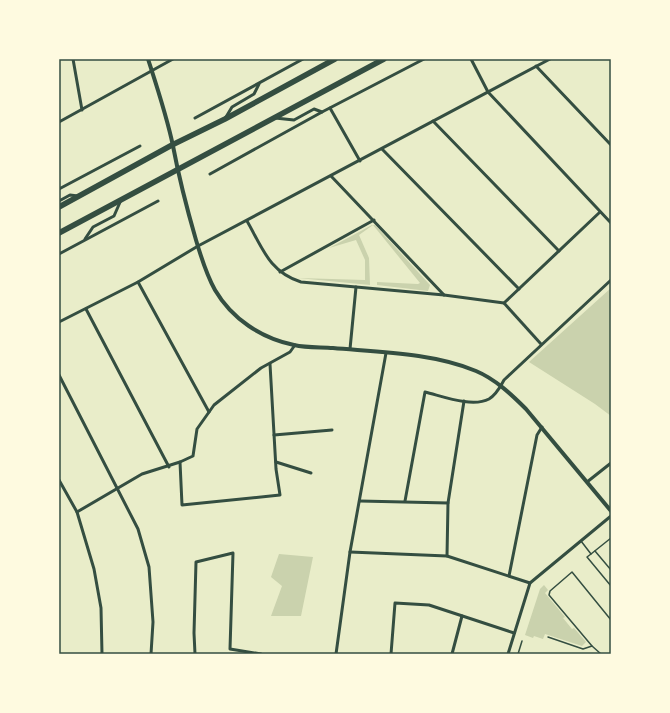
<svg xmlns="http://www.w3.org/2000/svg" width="670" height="713" viewBox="0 0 670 713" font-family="'Nunito Sans',sans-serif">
  <rect width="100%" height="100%" fill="#e9edc9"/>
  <g fill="#cad2ad">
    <path d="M372 225H375L430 285 428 291 377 285V282L418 284 420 283 373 225 359 235 369 258 370 285 298 278 365 280V260L356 240 329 248Z"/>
    <path d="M611 288V416L595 404 529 362Z"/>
    <path d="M279 554 313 557 301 616H271L282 586 271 577Z"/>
    <path d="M544 585 548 590 545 593 565 617 563 618 572 629 574 628 586 642 582 646 545 634 543 639 534 636 533 638 525 635 540 589Z"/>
  </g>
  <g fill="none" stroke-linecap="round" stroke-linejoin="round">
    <g stroke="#344e41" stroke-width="1.5">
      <path d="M581 541 591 554 611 538"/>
      <path d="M595 551 611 570"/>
      <path d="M591 554 587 557 611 586"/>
      <path d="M548 637 583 649 592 646"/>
      <path d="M518 654 522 641"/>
      <path d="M601 654 592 646 549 595 550 591 572 572 611 620"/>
    </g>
    <g stroke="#344e41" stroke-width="3">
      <path d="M73 59 82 110"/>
      <path d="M471 59 488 92 611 223"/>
      <path d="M536 66 611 145"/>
      <path d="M330 108 360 161"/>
      <path d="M226 117 232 107 254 94 259 84"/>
      <path d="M195 118 303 59"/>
      <path d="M275 118 294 120 314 109 322 112"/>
      <path d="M433 121 559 251"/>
      <path d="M59 122 173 59"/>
      <path d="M382 149 519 289"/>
      <path d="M210 174 322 112 424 59"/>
      <path d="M331 176 444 295"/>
      <path d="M59 189 140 146"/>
      <path d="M59 201 70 195 78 196"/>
      <path d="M247 221C262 247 269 272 301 282L444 295 504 303 600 212"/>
      <path d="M85 239 93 227 114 216 121 200"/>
      <path d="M59 254 158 201"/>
      <path d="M280 272 374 220"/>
      <path d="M138 282 209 412"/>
      <path d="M504 303 541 344"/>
      <path d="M86 309 169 467"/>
      <path d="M59 322 138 282 198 246 550 59"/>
      <path d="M350 349 356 287"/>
      <path d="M59 375 138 529 149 567 153 622 151 654"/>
      <path d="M274 435 332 430"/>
      <path d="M180 462 182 505 280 495 276 469 270 364"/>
      <path d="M276 462 311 473"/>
      <path d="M59 480 77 512 94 569 101 608 102 654"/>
      <path d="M587 482 611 463"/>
      <path d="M360 501 448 503"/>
      <path d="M405 501 425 392C442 396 472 408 489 399 497 394 500 387 504 380L611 280"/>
      <path d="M77 512 142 474 180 462 193 456 197 429 214 405 261 368 290 352 295 345"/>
      <path d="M350 552 447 556 530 583"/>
      <path d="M447 556 448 503 464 401"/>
      <path d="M509 576 537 435 542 427"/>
      <path d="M195 654 194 633 196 562 233 553 230 649 261 654"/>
      <path d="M336 654 350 552 386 353"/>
      <path d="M391 654 395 603 429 605 514 633"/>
      <path d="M452 654 462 616"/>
      <path d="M508 654 530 583 611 516"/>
    </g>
    <path stroke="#344e41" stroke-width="4" d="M148 59C157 87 167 117 173 146 179 178 187 209 196 240 201 257 206 274 215 290 232 319 261 338 294 345 307 348 321 347 333 348 378 352 434 353 476 371 495 379 511 394 526 409L611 511"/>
    <g stroke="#344e41" stroke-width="5.5">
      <path d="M59 207 172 145 225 119 335 59"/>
      <path d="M59 233 384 59"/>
    </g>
  </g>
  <rect width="670" height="713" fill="none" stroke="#fefae0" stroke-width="120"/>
  <rect x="60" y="60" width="550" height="593" fill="none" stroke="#344e41" stroke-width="1.5"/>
</svg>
